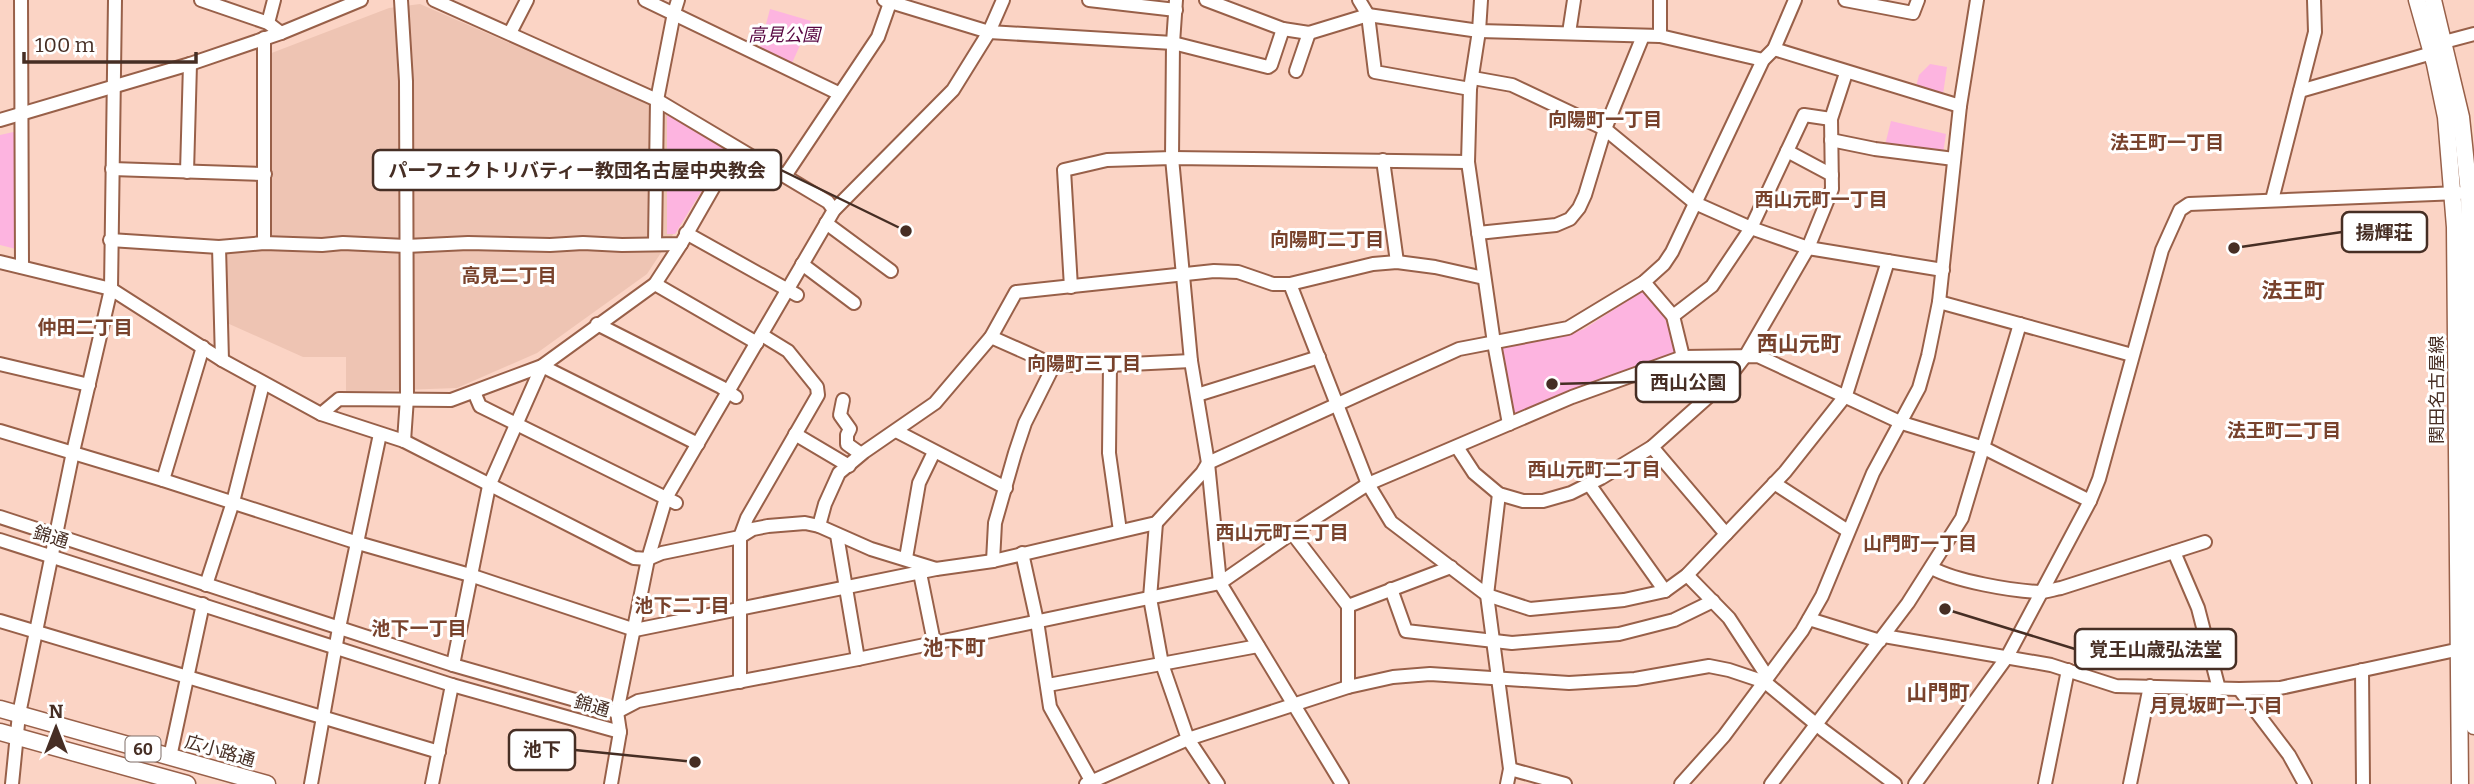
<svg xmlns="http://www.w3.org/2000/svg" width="2474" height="784" viewBox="0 0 2474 784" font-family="Bitter,'Noto Sans JP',serif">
  <rect width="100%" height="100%" fill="#fbd4c5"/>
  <path fill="#eec4b3" d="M420 4 647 103 728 151 647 274 537 353 457 388 346 392V357H303L227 323 226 254 229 251H269V54L389 8Z"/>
  <g fill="#fdb4e0">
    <path d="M770 9 811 21 792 63 760 47Z"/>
    <path d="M1930 64 1947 67 1943 94 1916 87 1919 75Z"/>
    <path d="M667 114 723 148 725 153 675 234H667Z"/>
    <path d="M1891 121 1946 134 1943 153 1885 145Z"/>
    <path d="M18 131 16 249 0 245V135Z"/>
    <path d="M1641 292H1648L1668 317 1678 349 1675 354 1515 416 1511 413 1501 347 1568 335 1584 329Z"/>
  </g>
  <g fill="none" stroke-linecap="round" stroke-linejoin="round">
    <defs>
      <g id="minor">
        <path d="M21 0 22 267"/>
        <path d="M201 0 268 23 281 33"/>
        <path d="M401 0 406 81 407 398 404 441"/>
        <path d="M434 0 657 100 828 202 834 210"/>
        <path d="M645 0 838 93"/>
        <path d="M884 0 989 32 1173 43 1268 67 1271 65 1283 29"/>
        <path d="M1089 0 1176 10"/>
        <path d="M1176 0 1173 43 1172 158 1191 361 1208 463 1220 583 1342 784"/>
        <path d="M1206 0 1283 29 1309 33 1368 15 1479 31 1660 36 1763 60"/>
        <path d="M1359 0 1368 15 1375 72 1470 89"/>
        <path d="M1481 0 1479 31 1470 89 1468 162 1494 343 1509 424"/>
        <path d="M1845 0 1913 13 1918 0"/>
        <path d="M268 23 274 0"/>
        <path d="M510 33 527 0"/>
        <path d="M1569 33 1574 0"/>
        <path d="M1660 36V0"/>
        <path d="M264 38V243"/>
        <path d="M2444 42 2474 34"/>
        <path d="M1774 49 1960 106"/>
        <path d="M1296 71 1309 33"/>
        <path d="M1473 78 1512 85 1605 129 1695 203 1751 228 1808 248 1943 270"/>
        <path d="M2300 91 2432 53"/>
        <path d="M0 120 190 64 281 33 361 0"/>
        <path d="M1831 140 1875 149 1954 159"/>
        <path d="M1787 151 1832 175"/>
        <path d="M1383 160 1397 262"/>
        <path d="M112 169 265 174"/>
        <path d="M187 172 190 64"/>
        <path d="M785 176 878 37 891 0"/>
        <path d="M2272 200 2315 32 2314 0"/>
        <path d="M826 223 891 271"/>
        <path d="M686 233 797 295"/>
        <path d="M1478 233 1556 225 1570 219 1579 208 1585 195 1605 129 1643 36"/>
        <path d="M110 240 219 247 264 243 322 245 343 243 406 246 468 243 550 245 583 243 622 245 681 244 736 148"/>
        <path d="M655 243 657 100 674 13 678 0"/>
        <path d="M219 247 222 360"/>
        <path d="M0 262 111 289 222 360 321 414 404 441 634 558 648 559 662 553 740 537 753 529 768 526 805 523 819 526 871 549 936 569"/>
        <path d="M802 264 854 303"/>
        <path d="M1644 282 1673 316 1683 357"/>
        <path d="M655 284 757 343"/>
        <path d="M1290 284 1368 484 1391 522 1487 595 1530 609 1624 600 1665 591 1687 575 1785 472 1846 395 1888 261"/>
        <path d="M1071 287 1064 170 1107 160 1172 158 1468 162"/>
        <path d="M1939 302 2132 355"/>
        <path d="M1673 316 1712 286 1751 228 1804 115 1831 119"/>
        <path d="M597 324 721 387 736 397"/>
        <path d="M991 337 1054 365H1110L1191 361"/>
        <path d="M0 364 89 385"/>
        <path d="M1110 365 1109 453 1120 531"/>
        <path d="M474 392 480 406 676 503"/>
        <path d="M1197 395 1319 357"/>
        <path d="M843 400 840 415 850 429 847 435V444L861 454"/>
        <path d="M321 414 339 399 451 400 542 366 655 284 681 244"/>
        <path d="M0 431 163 480 358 543 470 575 635 630 936 569 993 561 1156 523 1202 473 1208 463 1459 349 1568 328 1644 282 1664 264 1672 252 1763 60 1774 49 1795 0"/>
        <path d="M896 431 1006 488"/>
        <path d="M795 434 849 466"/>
        <path d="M1457 447 1474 473 1499 494 1523 501H1543L1571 493 1601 478 1652 447 1726 381 1746 355 1808 248 1832 189 1831 119 1846 73"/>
        <path d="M1652 447 1726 534"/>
        <path d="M163 480 203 347"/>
        <path d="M1774 483 1848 531"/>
        <path d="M1589 484 1665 591"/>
        <path d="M1499 494 1487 595 1510 769 1507 784"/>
        <path d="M0 517 453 665 617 712 638 701 858 659 1220 583 1292 533 1368 484 1572 397 1683 357 1758 356 1902 423 1984 448 2090 501"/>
        <path d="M1156 523 1150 598 1162 664 1188 739 1218 784"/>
        <path d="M819 526 825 504 839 473 864 452 935 403 991 337 1016 292 1214 271 1238 272 1273 284H1290L1373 264 1397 262 1435 267 1484 278"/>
        <path d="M1292 533 1348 606V687"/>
        <path d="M837 535 858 659"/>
        <path d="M0 540 452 685 620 732"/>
        <path d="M2174 552 2198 608 2219 689"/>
        <path d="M1022 553 1037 621 1050 707 1093 784"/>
        <path d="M906 558 919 483 934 452"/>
        <path d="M993 561 995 523 1015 453 1025 423 1054 365"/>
        <path d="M1932 568C1955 581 2012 591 2040 592 2047 592 2054 589 2061 588L2205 542"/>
        <path d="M920 573 934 642"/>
        <path d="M1687 575 1729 618 1765 673V682"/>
        <path d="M206 585 233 502 263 384"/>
        <path d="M1391 589 1406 631 1512 643 1619 634 1674 620 1713 601"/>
        <path d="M1348 606 1451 567"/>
        <path d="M1809 619 1880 641"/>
        <path d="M0 621 439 752"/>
        <path d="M1884 636 2051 665 2116 686 2239 689 2280 688 2465 648"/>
        <path d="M453 665 489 486 542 366 698 444"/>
        <path d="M2362 670 2363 784"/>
        <path d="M740 682V537L747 518 818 395 817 387 788 351 762 335"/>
        <path d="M1048 685 1258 646"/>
        <path d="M2239 689 2289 755 2305 784"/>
        <path d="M170 757 203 604"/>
        <path d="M1510 769 1565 784"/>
        <path d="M12 784 19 714 73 452 111 289 115 0"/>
        <path d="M311 784 339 628 380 434"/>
        <path d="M432 784 452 685"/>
        <path d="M611 784 620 732 617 712 648 559 666 498 834 210 953 90 989 32 1003 0"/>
        <path d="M1086 784 1188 739 1348 687 1393 677 1430 674 1569 683 1635 679 1709 666 1729 670 1765 682 1823 730 1895 784"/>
        <path d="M1681 784 1724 736 1802 631 1822 596 1873 473 1919 388 1928 356 1939 302 1960 106 1977 0"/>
        <path d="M1771 784 1908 603 1962 518 2020 324"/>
        <path d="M1915 784 2007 657 2090 501 2099 479 2162 250 2180 210 2189 204 2459 193"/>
        <path d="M2045 784 2068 670"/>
        <path d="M2130 784 2150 686"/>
      </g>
      <g id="major">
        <path d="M2417 0 2435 64 2446 117 2455 227 2460 784"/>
        <path d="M2433 0 2461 117 2469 193 2474 726"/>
        <path d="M0 709 267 784"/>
        <path d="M0 732 187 784"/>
      </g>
    </defs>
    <use href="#minor" stroke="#986049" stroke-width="16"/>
    <use href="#major" stroke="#986049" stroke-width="19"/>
    <use href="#minor" stroke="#fff" stroke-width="12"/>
    <use href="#major" stroke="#fff" stroke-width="16"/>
  </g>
  <g text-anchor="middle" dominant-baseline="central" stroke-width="6" stroke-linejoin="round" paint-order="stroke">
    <rect fill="#fff" stroke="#7e6d66" stroke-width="2" x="125.5" y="736.5" width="35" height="25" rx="5"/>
    <g font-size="16" font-weight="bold" fill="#462e24">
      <text x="143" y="749">60</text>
    </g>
    <g font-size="18" font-style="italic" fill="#570641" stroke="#fff">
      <text x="784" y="35">高見公園</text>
    </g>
    <g font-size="18" fill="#462e24" stroke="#fff">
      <text transform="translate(2437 390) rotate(-90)">関田名古屋線</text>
      <text transform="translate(51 537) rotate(17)">錦通</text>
      <text transform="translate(592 706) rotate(16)">錦通</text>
      <text transform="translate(220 751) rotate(16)">広小路通</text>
    </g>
    <g font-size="19" font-weight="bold" fill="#78422c" stroke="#fff">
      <text x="1605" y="119">向陽町一丁目</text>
      <text x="2167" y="142">法王町一丁目</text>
      <text x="1821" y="199">西山元町一丁目</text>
      <text x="1327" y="239">向陽町二丁目</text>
      <text x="509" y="275">高見二丁目</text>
      <text x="85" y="327">仲田二丁目</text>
      <text x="1084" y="363">向陽町三丁目</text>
      <text x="2284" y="430">法王町二丁目</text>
      <text x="1594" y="469">西山元町二丁目</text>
      <text x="1282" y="532">西山元町三丁目</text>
      <text x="1920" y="543">山門町一丁目</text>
      <text x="682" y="605">池下二丁目</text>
      <text x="419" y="628">池下一丁目</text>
      <text x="2216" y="705">月見坂町一丁目</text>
    </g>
    <g font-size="21" font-weight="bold" fill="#78422c" stroke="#fff">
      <text x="2293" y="291">法王町</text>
      <text x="1799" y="344">西山元町</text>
      <text x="954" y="648">池下町</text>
      <text x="1938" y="693">山門町</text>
    </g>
  </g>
  <path fill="none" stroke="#462e24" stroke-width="2.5" d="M906 231L781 170M2234 248L2342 232M1552 384L1636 382M1945 609L2075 649M695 762L575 750"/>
  <g fill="#462e24" stroke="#fff" stroke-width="2.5">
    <circle cx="906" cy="231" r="7"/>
    <circle cx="2234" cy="248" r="7"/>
    <circle cx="1552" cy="384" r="7"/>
    <circle cx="1945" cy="609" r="7"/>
    <circle cx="695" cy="762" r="7"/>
  </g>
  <g fill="#fff" stroke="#462e24" stroke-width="2.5">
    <rect x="373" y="150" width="408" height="40" rx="7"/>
    <rect x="2342" y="212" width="85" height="40" rx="7"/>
    <rect x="1636" y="362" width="104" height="40" rx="7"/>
    <rect x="2075" y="629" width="161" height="40" rx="7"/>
    <rect x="509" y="730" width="66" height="40" rx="7"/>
  </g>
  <g font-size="19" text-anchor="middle" font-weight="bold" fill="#462e24">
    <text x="577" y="177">パーフェクトリバティー教団名古屋中央教会</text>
    <text x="2384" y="239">揚輝荘</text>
    <text x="1688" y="389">西山公園</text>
    <text x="2156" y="656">覚王山歳弘法堂</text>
    <text x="542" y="756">池下</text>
  </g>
  <g transform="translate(56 728)" stroke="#ffffff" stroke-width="5" paint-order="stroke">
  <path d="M0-5L12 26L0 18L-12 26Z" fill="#462e24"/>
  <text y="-10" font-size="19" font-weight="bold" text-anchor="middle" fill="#462e24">N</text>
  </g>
  <path d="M24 52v10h172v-10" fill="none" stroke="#462e24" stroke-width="3.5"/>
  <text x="35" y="52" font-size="21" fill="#462e24" stroke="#ffffff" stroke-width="5" paint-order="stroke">100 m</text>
</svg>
